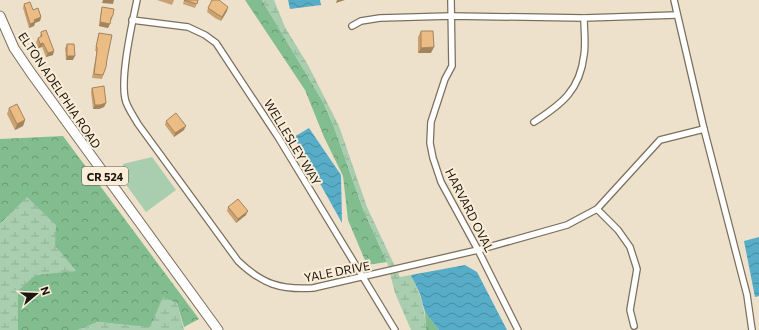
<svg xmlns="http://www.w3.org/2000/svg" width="759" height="330" viewBox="0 0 759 330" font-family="Commissioner,sans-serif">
  <defs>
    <pattern id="forest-crowns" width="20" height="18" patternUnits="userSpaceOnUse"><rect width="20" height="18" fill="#82bd8f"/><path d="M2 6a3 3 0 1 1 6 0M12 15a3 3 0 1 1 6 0" fill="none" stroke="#6a9973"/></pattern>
    <pattern id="wetland-marsh" width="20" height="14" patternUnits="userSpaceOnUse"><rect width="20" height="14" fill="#a9cdaf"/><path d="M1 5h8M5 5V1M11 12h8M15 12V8" fill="none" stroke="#91af95"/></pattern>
    <pattern id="water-waves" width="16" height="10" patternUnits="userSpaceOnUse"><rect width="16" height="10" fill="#57adc7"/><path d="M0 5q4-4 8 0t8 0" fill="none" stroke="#478ca0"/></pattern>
  </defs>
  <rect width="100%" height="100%" fill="#ede1cc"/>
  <path fill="#a9cdaf" d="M152 157 176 190 146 212 124 182 123 164Z"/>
  <g fill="url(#forest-crowns)">
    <path d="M245 0H262L323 102 334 127 363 209 387 262 367 265 348 220 343 176 324 137 305 90Z"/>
    <path d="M63 136 199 319 184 327 177 303 150 328 98 322 78 330H18V290L35 275 75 270 54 245 27 198 0 224V139Z"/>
    <path d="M425 312 439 330H426Z"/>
  </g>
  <g fill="url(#wetland-marsh)">
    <path d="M262 0H274L285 27 308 65 339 126 367 207 400 277 411 275C421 296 425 307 426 330H411L395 293 387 262 363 209 334 127 323 102Z"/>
    <path d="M27 197 56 225 55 245 76 271 35 275 18 291V330H0V224Z"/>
    <path d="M163 297 177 303 184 330H78L98 322 150 327Z"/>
  </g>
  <g fill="url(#water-waves)">
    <path d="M288 0H320L321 5 290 9Z"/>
    <path d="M309 128 341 175 342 223 294 137Z"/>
    <path d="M759 237V296L755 297 744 241Z"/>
    <path d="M465 265 477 272 507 330H439L425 312 420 294 411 275Z"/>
  </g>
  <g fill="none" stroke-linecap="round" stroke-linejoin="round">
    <defs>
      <g id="street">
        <path d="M137 0C132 24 119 81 126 102 129 110 134 117 138 124L238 261C262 284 280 290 313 288L478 250 567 225 597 209 660 140 704 129"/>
        <path d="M451 0 452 66 445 79 431 122 430 143 433 158 441 182 478 250 518 330"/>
        <path d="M674 0 704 129 747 295 752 330"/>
        <path d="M132 20 188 27 205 35 216 43 278 137 395 330"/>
        <path d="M352 26 361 21 380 18 451 16 584 18 677 15"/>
        <path d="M534 122C562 104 580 90 584 55 586 43 584 30 584 18"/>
        <path d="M597 209 618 230 630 247 637 269 630 310 634 326"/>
      </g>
      <path id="primary" d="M0 16 14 48 31 73 218 330"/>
    </defs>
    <use href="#street" stroke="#7b705d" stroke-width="8"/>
    <use href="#primary" stroke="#7b705d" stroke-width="11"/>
    <use href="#street" stroke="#fff" stroke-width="5.5"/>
    <use href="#primary" stroke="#fff" stroke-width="9"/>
  </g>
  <g fill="#caa272">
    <path d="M157 0H174L172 5Z"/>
    <path d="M184 0H198L195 8 183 4Z"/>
    <path d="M24 4 33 10 41 17 40 21 35 23 34 26 29 28 23 8Z"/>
    <path d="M102 7 113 15 112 19 110 21 108 28 99 26 101 11Z"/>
    <path d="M208 8 227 11 221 21 215 18 207 12Z"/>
    <path d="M421 31 431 53H418V37Z"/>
    <path d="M41 32 53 55 46 57 42 47 38 48 36 42 38 38 40 37V36Z"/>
    <path d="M99 33 107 59 106 67 102 79 92 78 96 55V51H95Z"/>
    <path d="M67 44 73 60H66L65 48Z"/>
    <path d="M92 88 106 103 104 107 99 109H93L91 92Z"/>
    <path d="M9 108 25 120 23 126 15 130 7 114Z"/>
    <path d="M166 121 184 130 174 137 165 125Z"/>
    <path d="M228 207 246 215 236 223 227 211Z"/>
  </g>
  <g fill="#a4845c">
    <path d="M103 0H114L113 4 102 3Z"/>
    <path d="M337 0H345L336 3Z"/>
    <path d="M228 7 227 11 221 21 222 17Z"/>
    <path d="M41 17 40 21 35 23 34 26 29 28 30 24 34 20Z"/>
    <path d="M100 22 110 24 108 28 99 26Z"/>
    <path d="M43 43 42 47 38 48 40 44Z"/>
    <path d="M434 47 431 53H418L421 48Z"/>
    <path d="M54 51 53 55 46 57 48 53Z"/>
    <path d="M67 56H75L73 60H66Z"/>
    <path d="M106 103 104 107 99 109H93L95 105Z"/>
    <path d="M25 120 23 126 15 130 17 124Z"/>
    <path d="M186 126 184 130 174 137 175 133Z"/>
    <path d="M248 211 246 215 236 223 238 219Z"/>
  </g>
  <g fill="#ebbc84" stroke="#a4845c">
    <path d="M184 0H198L197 4Z"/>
    <path d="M212 0H219L228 7 222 17 217 14 208 8Z"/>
    <path d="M30 2 33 10 38 8 41 17 34 20 35 22 30 24 24 4Z"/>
    <path d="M102 7 114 9 113 15 111 18 110 24 100 22Z"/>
    <path d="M46 30 54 51 48 53 43 43 40 44 38 38 42 36 41 32Z"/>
    <path d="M421 31H433L434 47 421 48Z"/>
    <path d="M99 33 112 35 107 59 106 67 103 75 94 74 97 51V47H96Z"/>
    <path d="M67 44H74L75 56H67Z"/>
    <path d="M104 86 106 103 100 105H95L92 88Z"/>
    <path d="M17 104 25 120 17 124 9 108Z"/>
    <path d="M176 113 186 126 175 133 166 121Z"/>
    <path d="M238 199 248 211 238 219 228 207Z"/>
  </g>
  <g text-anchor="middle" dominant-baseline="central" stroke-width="4" stroke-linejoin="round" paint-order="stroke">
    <rect fill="#fbeed9" stroke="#5e574c" stroke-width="1" x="82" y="167" width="46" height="18" rx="3"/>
    <g font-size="11" font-weight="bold" fill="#1b160f">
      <text x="105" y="176">CR 524</text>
    </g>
    <g font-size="12" fill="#1b160f" stroke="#fbeed9">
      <text transform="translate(60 90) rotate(56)">ELTON ADELPHIA ROAD</text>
      <text transform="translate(293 142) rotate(59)">WELLESLEY WAY</text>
      <text transform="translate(470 210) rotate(63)">HARVARD OVAL</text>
      <text transform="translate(337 271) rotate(-11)">YALE DRIVE</text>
    </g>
  </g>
  <g transform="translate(36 294) rotate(71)" stroke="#fbeed9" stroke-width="3" paint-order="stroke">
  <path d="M0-3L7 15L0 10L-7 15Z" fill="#1b160f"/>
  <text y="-6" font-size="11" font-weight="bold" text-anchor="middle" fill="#1b160f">N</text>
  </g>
</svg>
